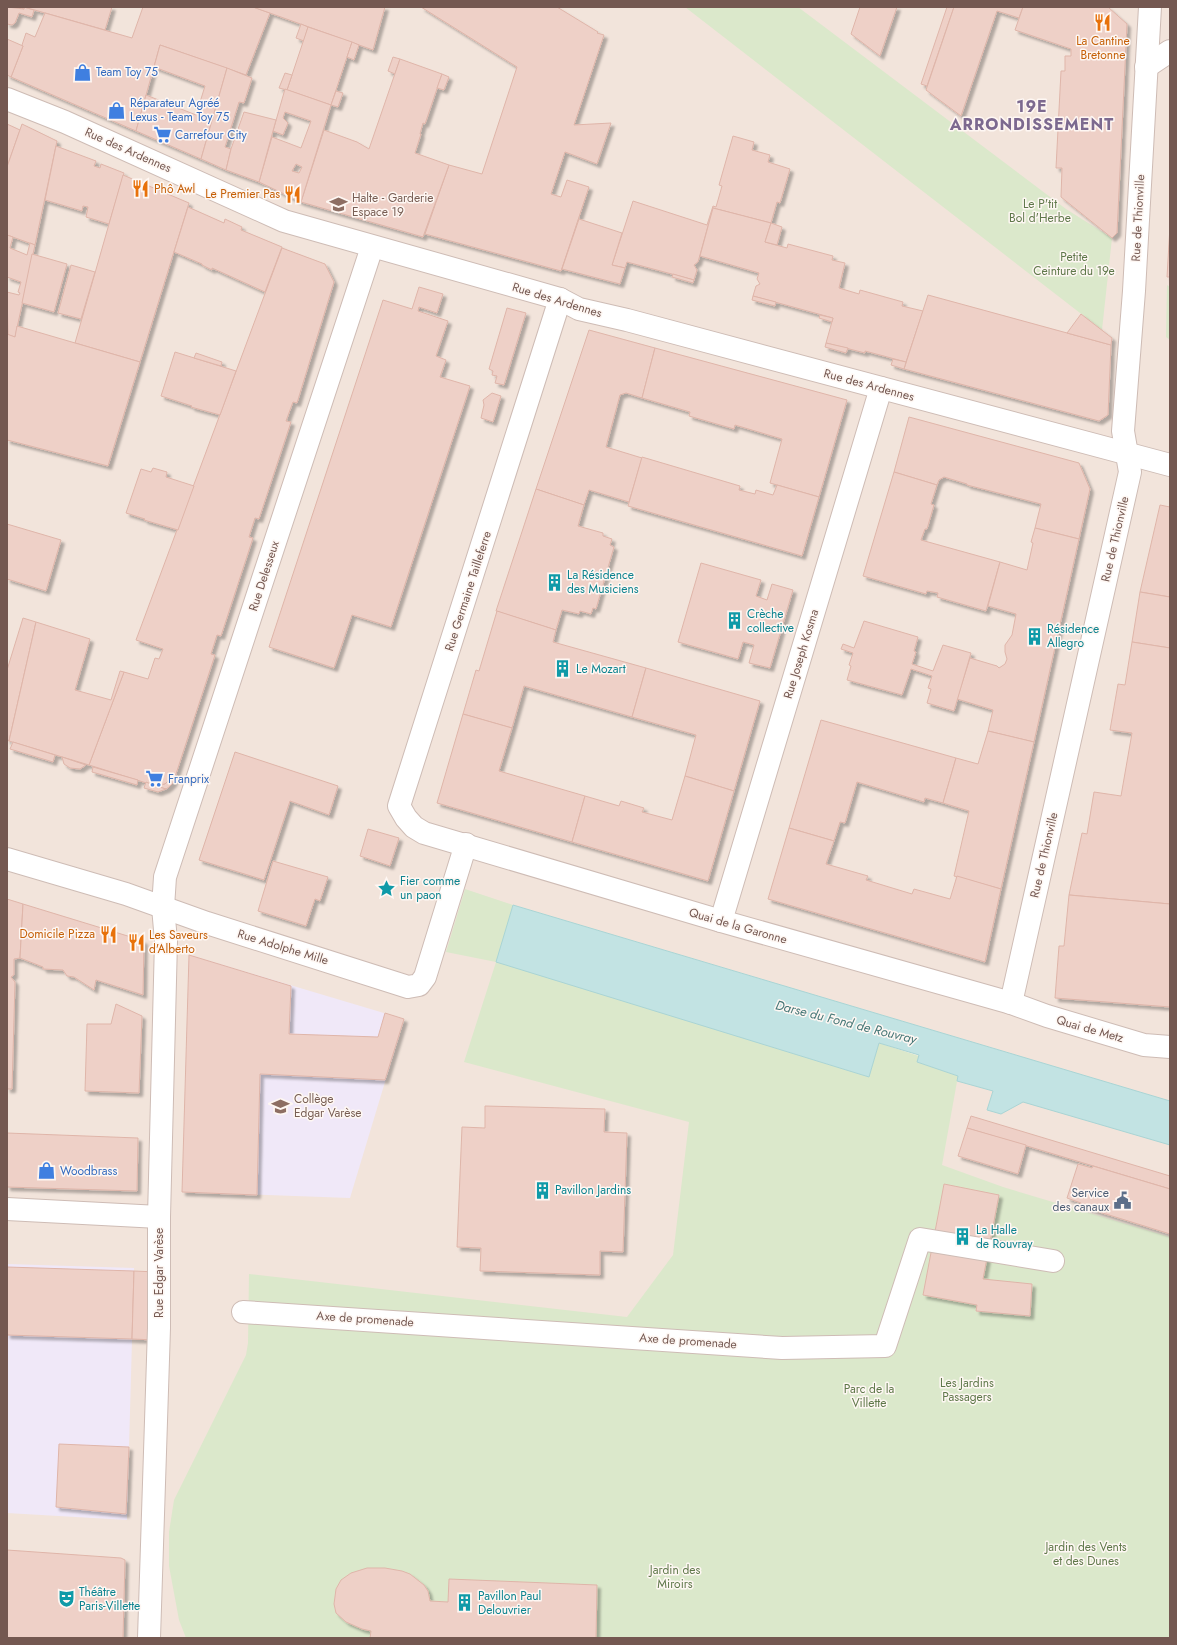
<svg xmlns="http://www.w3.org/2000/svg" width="1177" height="1645" viewBox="0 0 1177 1645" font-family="Jost,sans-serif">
  <defs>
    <filter id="shadow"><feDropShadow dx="3.5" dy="3.5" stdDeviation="1" flood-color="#0004"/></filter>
  </defs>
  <rect width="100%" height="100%" fill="#fbf3ec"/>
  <path fill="#f2e4db" d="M7 7H1170V1101L513 905 497 961 869 1077 917 1062 958 1076 957 1081 993 1091 987 1110 1001 1114 1023 1101 1170 1145V1638H7Z"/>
  <g fill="#f0e8f8">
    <path d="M189 955 404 1019 350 1198 182 1192Z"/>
    <path d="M7 1264 134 1268 127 1520 7 1513Z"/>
  </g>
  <g fill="#dbe8cb">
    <path d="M685 7H798L1066 209 1112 238 1102 330Z"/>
    <path d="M1167 285 1170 287V340L1166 337Z"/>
    <path d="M465 889 513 905 497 962 869 1077 879 1043 919 1056 917 1062 958 1076 942 1165 1003 1187 1170 1237V1638H186L179 1620 169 1566V1532L174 1500 246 1355 248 1343 249 1274 627 1317 673 1255 689 1122 464 1062 496 962 446 952Z"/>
  </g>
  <path fill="#c2e3e3" stroke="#a9d4d4" d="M513 905 1170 1101V1145L1023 1102 1001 1114 987 1110 993 1091 957 1081 958 1076 917 1062 919 1055 879 1043 869 1077 496 962Z"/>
  <g fill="#eed0c7" stroke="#dfb5a9" fill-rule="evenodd" filter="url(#shadow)">
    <path d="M7 7 24 9V7L34 10 32 17 19 13 15 23 12 25 7 24Z"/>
    <path d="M18 7H112L105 30 24 7V9Z"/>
    <path d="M143 7H253L270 13 246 75 160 45 136 131 11 77 23 46 22 45 26 33 35 37 45 13 132 38Z"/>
    <path d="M253 7H385L373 50Z"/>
    <path d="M421 7H557L598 32 597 33 604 35 574 125 611 123 597 164 565 152 551 194 561 197 567 180 589 187 561 271 425 234 449 165 482 174 517 67Z"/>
    <path d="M860 7H897L880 56 851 34Z"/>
    <path d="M947 7H954L927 86 921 84Z"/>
    <path d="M954 7H1023L1019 18 997 11 961 116 926 90Z"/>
    <path d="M1023 7H1108L1127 24 1117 233 1112 238 1061 197 1062 168H1056L1061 71H1065V56H1071V49L1015 30Z"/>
    <path d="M301 24 308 27 304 41 296 38Z"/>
    <path d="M308 27 352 42 331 105 287 90Z"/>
    <path d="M7 39 23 46 11 77 7 75Z"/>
    <path d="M352 42 359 45 354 60 347 57Z"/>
    <path d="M160 45 227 68 201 159 136 131 146 95 196 115 205 86 154 67Z"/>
    <path d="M393 57 400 59 395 74 388 71Z"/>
    <path d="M400 59 442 74 425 124 423 123 420 134H421L415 153 449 165 423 237 301 202 324 130 357 142 369 149Z"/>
    <path d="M227 68 252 78 244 103 239 102 225 147 231 149 226 170 201 159Z"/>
    <path d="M285 73 292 75 287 90 279 88Z"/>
    <path d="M442 74 449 77 444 90 437 88Z"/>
    <path d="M285 89 331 105 301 202 259 182 272 137 301 148 311 121 285 112 283 118 288 123 283 135 273 131ZM296 164 302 167 299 173 292 171Z"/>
    <path d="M336 91 343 93 338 107 331 105Z"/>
    <path d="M244 112 276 120 259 182 226 170 231 149Z"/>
    <path d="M7 124 20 130 7 167Z"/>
    <path d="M22 124 57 141 35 245 7 235V167Z"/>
    <path d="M733 136 754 142 752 150 770 155 768 162 790 169 780 203 777 202 771 223 713 208 698 262 694 265 697 270 694 280 627 262 625 268 612 265 633 201 707 225 713 206 716 207 722 186 719 185Z"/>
    <path d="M56 146 96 161 94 166 100 168 101 164 124 173 109 224 86 217 88 207 83 206 82 211 45 200Z"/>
    <path d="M123 175 189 203 140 362 75 343Z"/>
    <path d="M188 207 224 223 225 219 242 227 241 230 282 247 265 292 212 268V270L202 265V264L174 252Z"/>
    <path d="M713 208 771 223 765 242 787 248 788 244 833 256 832 260 845 263 839 288 859 294 860 290 903 302 902 306 923 311 906 362 865 351V353L826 343 833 318 753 296 756 286 760 284 757 279 759 273 700 256Z"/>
    <path d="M579 219 622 233 612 265 625 268 620 284 562 269Z"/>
    <path d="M771 223 782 227 777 245 765 242Z"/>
    <path d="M1170 226V277H1167Z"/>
    <path d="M7 235 13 237 10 248 27 255 30 243 35 245 15 337 8 335 7 292 19 295 20 293 18 292 21 282 7 277Z"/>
    <path d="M282 248 325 264 334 282 297 403 293 402 286 421 291 422 259 519 255 518 249 537 253 538 221 636 217 635 211 654 215 655 175 777 171 776 168 781 165 784 156 786 89 765 124 672 148 679 155 658 159 659 163 649 136 640Z"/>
    <path d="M32 254 67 264 54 312 22 303Z"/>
    <path d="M71 265 95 272 81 319 58 313Z"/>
    <path d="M673 274 694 280 693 283 672 277Z"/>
    <path d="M419 287 443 294 437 313 419 307 418 311 448 321 436 356 446 360 440 377 470 386 391 627 352 615 334 668 269 647 383 300 412 309Z"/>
    <path d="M928 295 1111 345 1108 415 1099 421 904 369Z"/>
    <path d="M753 296 776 302 775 306 752 300Z"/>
    <path d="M507 308 526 313 504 385 495 383 497 376 492 375 493 371 489 369Z"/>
    <path d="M1081 314 1112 338 1111 345 1067 333Z"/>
    <path d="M820 315 833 318 832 322 819 318Z"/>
    <path d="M17 326 140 362 108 466 7 440V334L15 337Z"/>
    <path d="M589 330 655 348 642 398 626 393 620 395 606 447 642 458 629 502 589 490 584 505 536 489Z"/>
    <path d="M826 343 848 348 846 353 825 347Z"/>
    <path d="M655 348 847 400 819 497 770 483 782 439 735 425 734 429 689 416 690 412 642 398Z"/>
    <path d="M175 352 236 371 220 415 191 407 192 406 161 396Z"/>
    <path d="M196 353 222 362 221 366 194 358Z"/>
    <path d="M893 359 906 362 904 369 891 365Z"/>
    <path d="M492 393 501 396 493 422 481 418 484 405 483 400Z"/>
    <path d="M909 417 1079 463 1090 489 1079 539 1035 528 1041 504 967 485V484L944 477 939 480 937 485 894 472Z"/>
    <path d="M642 457 740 486 739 490 755 494 756 490 773 495 777 485 819 497 802 556 628 506Z"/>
    <path d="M153 468 167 472 166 477 194 486 178 530 144 520 145 519 126 513 141 469 151 472Z"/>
    <path d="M894 472 937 485 931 504 934 505 927 529H925L921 540 1000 562 986 611 937 597 938 593 927 591 926 594 863 576Z"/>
    <path d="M536 489 584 505 578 526 603 533V536L612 539 610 545 614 547 596 609 593 608 591 614 580 611 579 614 562 610 556 630 496 611Z"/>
    <path d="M1160 505 1170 507V597L1140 592Z"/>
    <path d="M7 524 61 540 46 591 7 579Z"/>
    <path d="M1035 528 1079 539 1034 742 988 731 993 710 957 699 970 658 997 666 999 668 1005 664 1007 659 1005 652V645L1012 635 1016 614 988 606 1000 562 1027 570 1033 543 1031 542Z"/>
    <path d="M701 563 761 580 756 596 767 600 772 584 793 590 770 668 749 663 754 645 743 642 738 659 678 642Z"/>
    <path d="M1140 592 1170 597V648L1132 642Z"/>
    <path d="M497 611 556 630 553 642 646 668 632 717 524 686 512 728 463 714 476 670 479 671Z"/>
    <path d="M23 618 36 622 9 741 7 740V670Z"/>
    <path d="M864 621 918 637 914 651 916 652 912 664 933 671 943 645 971 653 954 711 927 703 931 689 928 688 932 676 911 669 902 695 847 680 851 666 849 665 853 653 841 649 843 644 854 648Z"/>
    <path d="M36 622 90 639 75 690 111 700 120 671 124 672 89 765 9 741Z"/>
    <path d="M1132 642 1170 648V904L1069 895 1082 833 1087 834 1094 792 1121 796 1132 733 1110 730 1118 684 1125 685Z"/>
    <path d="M646 668 760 701 734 791 685 776 696 735 632 717Z"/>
    <path d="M463 714 512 728 499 771 585 796 572 842 437 803Z"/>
    <path d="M821 720 956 758 943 803 925 798 924 802 857 782 845 823 840 822 834 841 789 828Z"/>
    <path d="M988 731 1034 742 1001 889 954 876 969 811 943 803 956 758 978 764Z"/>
    <path d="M13 742 55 755 53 762 10 749Z"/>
    <path d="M235 752 338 786 329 815 290 801 264 880 199 860Z"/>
    <path d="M62 757 86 765 80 769 70 768 64 764Z"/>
    <path d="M93 767 138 780 137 785 92 772Z"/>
    <path d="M171 776 175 777 173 783 169 787 166 789 156 786 165 784 168 781Z"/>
    <path d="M685 776 734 791 708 881 572 842 585 796 619 806 621 801 644 808 642 812 672 820Z"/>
    <path d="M146 782 156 786 166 789 158 792 144 788Z"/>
    <path d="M789 828 834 841 826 864 868 876 866 880 912 894 914 889 950 899 957 876 1001 889 985 962 768 899Z"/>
    <path d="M368 829 399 838 390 866 360 856Z"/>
    <path d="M273 861 328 877 320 901 315 899 306 926 258 911Z"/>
    <path d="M1069 895 1170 904V1007L1055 998 1059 946H1064Z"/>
    <path d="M7 899 23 904 20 958 14 959V975L11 977 15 982 12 1089H7Z"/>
    <path d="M23 904 144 941 143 995 96 980 94 990 74 977 67 976 63 970 43 969V967L20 958Z"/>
    <path d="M189 955 291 986 289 1034 378 1037 385 1013 404 1019 385 1080 260 1074 257 1195 182 1192Z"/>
    <path d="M116 1004 142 1016 139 1093 85 1091 87 1024H111Z"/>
    <path d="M485 1106 605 1109 604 1132 627 1133 623 1252 600 1251V1275L480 1271 481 1248 457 1247 462 1127 485 1128Z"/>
    <path d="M971 1116 1170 1176V1189L967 1128Z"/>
    <path d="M967 1128 1026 1145 1018 1174 958 1156Z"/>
    <path d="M7 1133 138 1138 137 1191 7 1187Z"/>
    <path d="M1078 1164 1092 1168 1093 1166 1170 1189V1234L1080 1206 1081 1203 1067 1198Z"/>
    <path d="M944 1184 999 1195 983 1279 1032 1284 1030 1316 976 1311 977 1305 923 1295Z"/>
    <path d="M7 1267 134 1271 132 1339 7 1335Z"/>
    <path d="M134 1271 157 1272 155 1340 132 1339Z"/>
    <path d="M59 1444 129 1447 126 1514 56 1507Z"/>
    <path d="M7 1550 121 1558 125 1560 123 1638H7Z"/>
    <path d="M367 1568H385L402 1571 410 1574 424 1585 428 1591 430 1601 448 1602 449 1579 597 1585 596 1638H370L371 1631 362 1629 346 1622 336 1613 334 1604 336 1589 341 1580 351 1573Z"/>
  </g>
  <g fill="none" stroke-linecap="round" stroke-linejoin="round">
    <defs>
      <g id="minor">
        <path d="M1146 67 1170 51"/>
        <path d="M7 99 65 122 284 221 560 299 579 309 627 320 1170 465"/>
        <path d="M560 299 399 806 406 818 414 827 424 833 721 921 1011 1003 1047 1016 1144 1045 1170 1047"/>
        <path d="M7 859 126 894 207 923 408 987 419 985 425 977 466 844"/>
        <path d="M721 921 881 388"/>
        <path d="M1011 1003 1130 472 1123 431 1134 291 1150 7"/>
        <path d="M7 1209 159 1217"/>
        <path d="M243 1312 782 1348 885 1346 920 1239 1053 1261"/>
        <path d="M149 1638 159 1328V1217L166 941 163 907 165 877 372 247"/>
      </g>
    </defs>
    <use href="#minor" stroke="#cebcb5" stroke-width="24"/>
    <use href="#minor" stroke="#fff" stroke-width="22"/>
  </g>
  <defs>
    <symbol id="restaurant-bare" viewBox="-9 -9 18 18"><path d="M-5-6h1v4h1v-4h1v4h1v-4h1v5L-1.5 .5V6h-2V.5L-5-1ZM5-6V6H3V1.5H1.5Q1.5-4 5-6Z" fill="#e8710a" stroke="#fef7f3" stroke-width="2.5" paint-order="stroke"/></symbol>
    <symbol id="shop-bare" viewBox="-9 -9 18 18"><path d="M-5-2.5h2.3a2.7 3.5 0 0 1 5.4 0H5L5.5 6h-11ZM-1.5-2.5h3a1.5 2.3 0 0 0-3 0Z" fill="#3f7fe0" stroke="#fef7f3" stroke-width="2.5" paint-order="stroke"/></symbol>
    <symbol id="supermarket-bare" viewBox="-9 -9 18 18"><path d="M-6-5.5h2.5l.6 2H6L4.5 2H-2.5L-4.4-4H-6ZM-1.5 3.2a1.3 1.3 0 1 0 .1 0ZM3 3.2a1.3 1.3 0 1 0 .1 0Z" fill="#3f7fe0" stroke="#fef7f3" stroke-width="2.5" paint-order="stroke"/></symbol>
    <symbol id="school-bare" viewBox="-9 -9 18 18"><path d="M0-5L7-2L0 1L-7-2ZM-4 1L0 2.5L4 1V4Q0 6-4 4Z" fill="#8d6e63" stroke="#fef7f3" stroke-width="2.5" paint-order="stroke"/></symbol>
    <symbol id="building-bare" viewBox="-9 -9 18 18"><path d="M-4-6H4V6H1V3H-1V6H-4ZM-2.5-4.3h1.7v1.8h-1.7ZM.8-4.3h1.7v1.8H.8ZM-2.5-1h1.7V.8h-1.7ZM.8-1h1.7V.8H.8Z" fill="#0f9aa8" stroke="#fef7f3" stroke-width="2.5" paint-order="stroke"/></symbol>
    <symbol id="sight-bare" viewBox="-9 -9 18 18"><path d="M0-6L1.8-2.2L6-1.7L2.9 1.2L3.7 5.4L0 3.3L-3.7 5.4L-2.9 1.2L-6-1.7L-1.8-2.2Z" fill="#0f9aa8" stroke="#fef7f3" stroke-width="2.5" paint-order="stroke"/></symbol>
    <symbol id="civic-bare" viewBox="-9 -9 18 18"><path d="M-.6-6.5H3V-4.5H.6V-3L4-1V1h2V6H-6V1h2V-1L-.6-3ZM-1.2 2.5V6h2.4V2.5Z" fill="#5c6f8a" stroke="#fef7f3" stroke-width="2.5" paint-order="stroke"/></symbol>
    <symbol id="theatre-bare" viewBox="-9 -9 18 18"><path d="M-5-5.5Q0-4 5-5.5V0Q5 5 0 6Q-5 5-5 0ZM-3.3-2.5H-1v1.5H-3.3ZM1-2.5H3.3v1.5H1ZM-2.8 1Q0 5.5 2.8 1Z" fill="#0f9aa8" stroke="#fef7f3" stroke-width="2.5" paint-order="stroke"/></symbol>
  </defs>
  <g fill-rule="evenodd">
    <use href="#restaurant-bare" x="1090" y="10" width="25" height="25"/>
    <use href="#shop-bare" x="70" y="60" width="25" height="25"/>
    <use href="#shop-bare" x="104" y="98" width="25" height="25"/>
    <use href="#supermarket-bare" x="150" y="122" width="25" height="25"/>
    <use href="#restaurant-bare" x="128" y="176" width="25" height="25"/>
    <use href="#restaurant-bare" x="280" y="182" width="25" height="25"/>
    <use href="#school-bare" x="326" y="192" width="25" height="25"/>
    <use href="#building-bare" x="542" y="570" width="25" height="25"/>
    <use href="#building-bare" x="722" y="608" width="25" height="25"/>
    <use href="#building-bare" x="1022" y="624" width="25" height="25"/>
    <use href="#building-bare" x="550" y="656" width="25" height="25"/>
    <use href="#supermarket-bare" x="142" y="766" width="25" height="25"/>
    <use href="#sight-bare" x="374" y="876" width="25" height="25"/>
    <use href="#restaurant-bare" x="96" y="922" width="25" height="25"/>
    <use href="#restaurant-bare" x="124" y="930" width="25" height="25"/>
    <use href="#school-bare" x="268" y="1094" width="25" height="25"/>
    <use href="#shop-bare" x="34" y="1158" width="25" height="25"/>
    <use href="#building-bare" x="530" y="1178" width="25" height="25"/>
    <use href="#civic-bare" x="1110" y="1188" width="25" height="25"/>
    <use href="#building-bare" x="950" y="1224" width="25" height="25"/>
    <use href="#theatre-bare" x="54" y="1586" width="25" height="25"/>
    <use href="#building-bare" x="452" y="1590" width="25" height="25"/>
  </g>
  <g text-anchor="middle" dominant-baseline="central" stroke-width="3" stroke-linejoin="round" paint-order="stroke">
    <g font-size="12" fill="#c56008" stroke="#fef7f3" text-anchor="start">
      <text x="1103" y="41" text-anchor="middle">La Cantine<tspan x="1103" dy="14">Bretonne</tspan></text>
      <text x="154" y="189">Phô Awl</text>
      <text x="280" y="194" text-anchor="end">Le Premier Pas</text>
      <text x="95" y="934" text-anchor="end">Domicile Pizza</text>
      <text x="149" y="935">Les Saveurs<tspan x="149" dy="14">d'Alberto</tspan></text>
    </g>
    <g font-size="12" fill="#366cbe" stroke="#fef7f3" text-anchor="start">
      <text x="96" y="72">Team Toy 75</text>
      <text x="130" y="103">Réparateur Agréé<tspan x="130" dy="14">Lexus - Team Toy 75</tspan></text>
      <text x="175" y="135">Carrefour City</text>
      <text x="168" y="779">Franprix</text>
      <text x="60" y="1171">Woodbrass</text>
    </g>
    <g font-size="12" fill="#745851" stroke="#fef7f3">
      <text transform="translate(128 150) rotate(24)">Rue des Ardennes</text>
      <text transform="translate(1138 218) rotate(-87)">Rue de Thionville</text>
      <text transform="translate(557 300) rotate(17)">Rue des Ardennes</text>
      <text transform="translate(869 385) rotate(15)">Rue des Ardennes</text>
      <text transform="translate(1115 539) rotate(-77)">Rue de Thionville</text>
      <text transform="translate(264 576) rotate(-72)">Rue Delesseux</text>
      <text transform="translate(468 591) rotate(-72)">Rue Germaine Tailleferre</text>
      <text transform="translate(801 654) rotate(-73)">Rue Joseph Kosma</text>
      <text transform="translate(1044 855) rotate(-77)">Rue de Thionville</text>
      <text transform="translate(738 926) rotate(16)">Quai de la Garonne</text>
      <text transform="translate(283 947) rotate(17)">Rue Adolphe Mille</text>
      <text transform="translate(1090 1029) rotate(16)">Quai de Metz</text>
      <text transform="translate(159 1273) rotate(-90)">Rue Edgar Varèse</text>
      <text transform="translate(365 1319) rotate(4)">Axe de promenade</text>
      <text transform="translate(688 1341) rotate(4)">Axe de promenade</text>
    </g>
    <g font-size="12" fill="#785e54" stroke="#fef7f3" text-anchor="start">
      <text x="352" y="198">Halte - Garderie<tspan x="352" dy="14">Espace 19</tspan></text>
      <text x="294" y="1099">Collège<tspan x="294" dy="14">Edgar Varèse</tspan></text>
    </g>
    <g font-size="12" fill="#5f784a" stroke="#fef7f3">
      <text x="1040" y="204">Le P'tit<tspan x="1040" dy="14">Bol d'Herbe</tspan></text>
      <text x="1074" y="257">Petite<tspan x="1074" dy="14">Ceinture du 19e</tspan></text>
      <text x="967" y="1383">Les Jardins<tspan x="967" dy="14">Passagers</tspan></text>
      <text x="869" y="1389">Parc de la<tspan x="869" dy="14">Villette</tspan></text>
      <text x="1086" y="1547">Jardin des Vents<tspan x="1086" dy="14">et des Dunes</tspan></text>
      <text x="675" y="1570">Jardin des<tspan x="675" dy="14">Miroirs</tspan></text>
    </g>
    <g font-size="12" fill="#0d838f" stroke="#fef7f3" text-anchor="start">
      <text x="567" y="575">La Résidence<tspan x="567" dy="14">des Musiciens</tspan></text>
      <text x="747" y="614">Crèche<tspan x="747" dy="14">collective</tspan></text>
      <text x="1047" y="629">Résidence<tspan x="1047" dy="14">Allegro</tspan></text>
      <text x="576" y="669">Le Mozart</text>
      <text x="400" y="881">Fier comme<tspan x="400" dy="14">un paon</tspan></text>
      <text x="555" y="1190">Pavillon Jardins</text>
      <text x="976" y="1230">La Halle<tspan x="976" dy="14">de Rouvray</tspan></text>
      <text x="79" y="1592">Théâtre<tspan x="79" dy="14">Paris-Villette</tspan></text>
      <text x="478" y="1596">Pavillon Paul<tspan x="478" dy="14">Delouvrier</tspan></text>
    </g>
    <g font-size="12" fill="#4e5e75" stroke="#fef7f3" text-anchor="end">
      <text x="1109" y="1193">Service<tspan x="1109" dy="14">des canaux</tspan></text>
    </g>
    <g font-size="13" font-style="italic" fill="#467777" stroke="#fef7f3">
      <text transform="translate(846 1022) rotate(14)">Darse du Fond de Rouvray</text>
    </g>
    <g font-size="16" font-weight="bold" letter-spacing="1" fill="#7c698f" stroke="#fef7f3">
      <text x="1032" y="106">19E<tspan x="1032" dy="18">ARRONDISSEMENT</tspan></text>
    </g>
  </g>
  <rect width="1177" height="1645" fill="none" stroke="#745851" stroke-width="16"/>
</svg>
